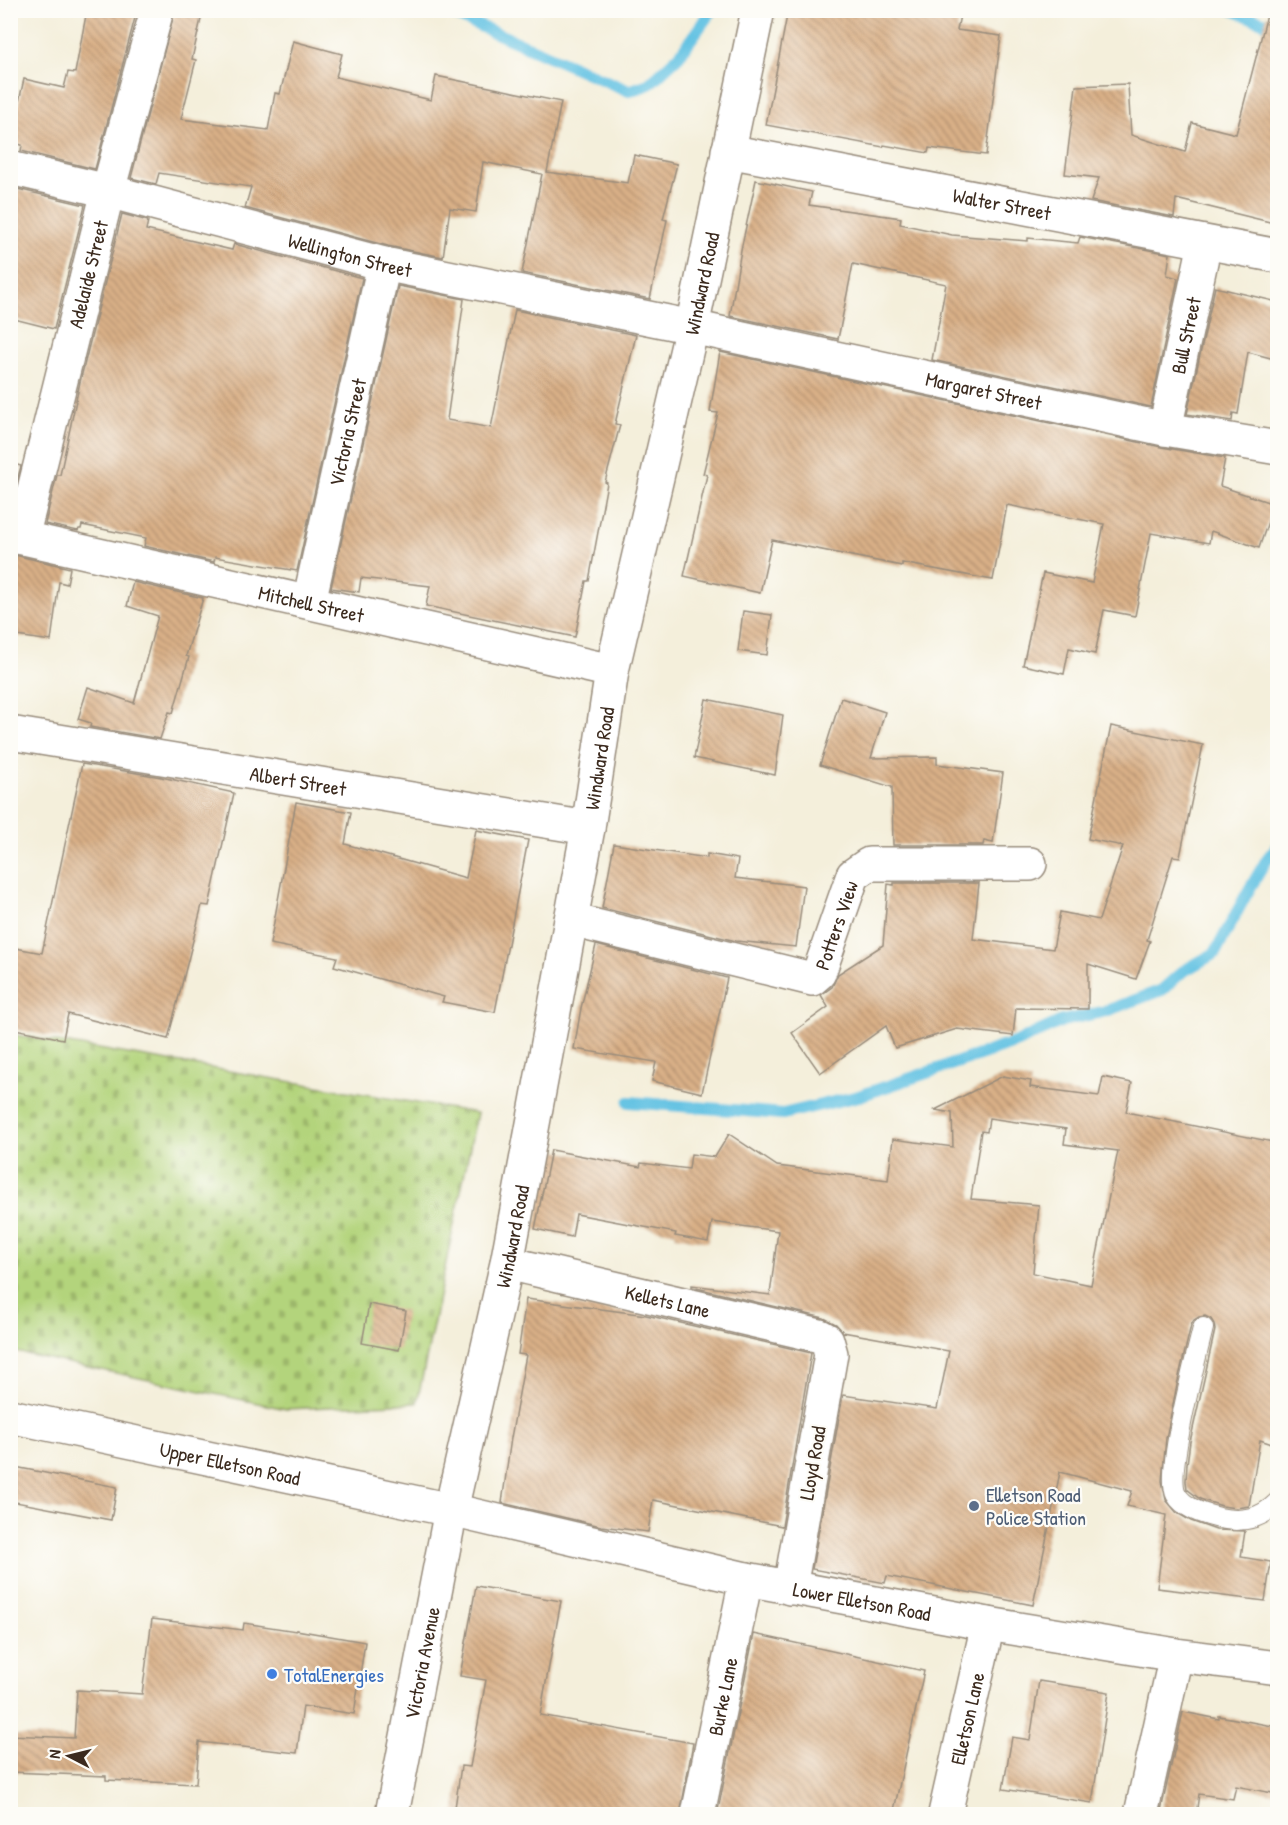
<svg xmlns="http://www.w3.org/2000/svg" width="1288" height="1825" viewBox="0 0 1288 1825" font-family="'Patrick Hand',sans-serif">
  <defs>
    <pattern id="cemetery-stones" width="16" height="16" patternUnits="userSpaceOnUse" patternTransform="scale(1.5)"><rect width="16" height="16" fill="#b3d47b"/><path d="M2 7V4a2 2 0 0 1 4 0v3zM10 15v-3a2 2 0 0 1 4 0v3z" fill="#9bb66a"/></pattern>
    <pattern id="building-back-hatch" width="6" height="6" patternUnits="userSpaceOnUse" patternTransform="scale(1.5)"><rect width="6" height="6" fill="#d9b087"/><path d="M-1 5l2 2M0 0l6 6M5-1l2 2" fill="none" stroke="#b18f6e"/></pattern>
  </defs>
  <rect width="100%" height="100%" fill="#fdfcf7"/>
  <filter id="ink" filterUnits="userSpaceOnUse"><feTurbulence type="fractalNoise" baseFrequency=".0167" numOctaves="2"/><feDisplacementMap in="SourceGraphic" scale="12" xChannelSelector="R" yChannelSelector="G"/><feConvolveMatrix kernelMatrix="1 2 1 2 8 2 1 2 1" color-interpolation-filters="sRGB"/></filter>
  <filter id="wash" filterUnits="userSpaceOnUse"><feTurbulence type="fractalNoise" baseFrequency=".008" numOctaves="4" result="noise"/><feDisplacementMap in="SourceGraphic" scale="24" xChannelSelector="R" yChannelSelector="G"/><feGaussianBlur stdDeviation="1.35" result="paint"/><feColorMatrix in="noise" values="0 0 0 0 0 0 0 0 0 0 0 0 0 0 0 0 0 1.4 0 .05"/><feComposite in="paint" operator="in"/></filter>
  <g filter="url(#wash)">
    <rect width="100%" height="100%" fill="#f4efdb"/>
    <path fill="url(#cemetery-stones)" stroke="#777f4c" stroke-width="1.5" d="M10 1034 477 1113 417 1403 286 1409 11 1351Z"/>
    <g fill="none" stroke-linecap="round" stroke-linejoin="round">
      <g stroke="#65c3e3" stroke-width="12">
        <path d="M443 10 629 91 649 84 679 56 712 10"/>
        <path d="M1232 10 1278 28"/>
        <path d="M629 1102 783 1114 859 1096 1017 1042 1062 1021 1106 1011 1162 990 1182 972 1215 953 1246 895 1267 859 1278 845"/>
      </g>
    </g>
    <g id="blocks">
      <g fill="url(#building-back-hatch)" fill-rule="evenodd">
        <path d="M87 10H137L95 169 21 151 22 145 10 142 24 79 64 88 68 72 75 73Z"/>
        <path d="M175 10H203L192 59 196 60 181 119 268 130 275 93 280 94 293 41 342 54 336 77 431 100 436 76 561 102 547 172 628 183 634 155 677 164 663 219 667 220 650 299 522 273 542 174 483 162 476 212 450 208 443 257 388 246 245 208 251 187 159 173 156 184 131 178Z"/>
        <path d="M788 10H961L957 30 1001 36 986 155 929 148 928 153 884 145 883 147 766 125Z"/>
        <path d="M1267 15 1278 17V224L1176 199 1174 217 1091 201 1099 178 1065 174 1076 86 1128 84 1131 135 1185 152 1192 123 1236 134Z"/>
        <path d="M756 180 812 192 809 205 901 218 900 224 952 235 1028 241V238L1078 243 1080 237 1170 254 1167 275 1178 278 1151 407 932 360 946 284 853 264 838 339 730 316 741 250Z"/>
        <path d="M13 188 85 205 54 329 10 318V202Z"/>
        <path d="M122 214 148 221 146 230 232 250 234 244 362 278 297 571 215 557 214 562 144 546 146 538 82 525 81 529H79L78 531 45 524 57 475H60L80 382Z"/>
        <path d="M398 286 464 299 447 420 491 428 515 310 636 335 615 424 620 425 605 482 607 483 589 581H586L575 637 426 606 430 586 361 578 359 592 331 588Z"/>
        <path d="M1215 287 1278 302V360L1248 352 1238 414 1233 413 1232 421 1187 414Z"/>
        <path d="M720 352 1161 447 1225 458 1220 486 1274 504 1259 548 1211 531 1209 543 1151 533 1135 616 1104 610 1095 654 1069 648 1064 674 1023 665 1043 573 1092 583 1104 524 1007 505 993 580 902 563V566L772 540 760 593 684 576 707 475 703 474 718 413 710 412Z"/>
        <path d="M10 463 21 466 10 506Z"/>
        <path d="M10 554 70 568 67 584 59 582 51 641 10 635Z"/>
        <path d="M133 582 203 598 186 656 189 657 173 713 169 712 160 739 90 727 91 723 78 719 88 687 134 703 158 616 127 606Z"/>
        <path d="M743 611 772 615 767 655 738 651Z"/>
        <path d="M841 698 885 712 871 758 937 757V764L1003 773 993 843 984 841 983 845H893L892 787 820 765Z"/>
        <path d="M706 699 783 715 775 775 694 758Z"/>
        <path d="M1111 726 1203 745 1180 857 1173 856 1147 940 1150 941 1136 979 1088 964V1009L1016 1008 1013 1036 957 1029 895 1048 886 1026 820 1073 792 1033 828 1007 821 995 832 987 838 974 883 945 888 884 894 885V883H979L973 939 1053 949 1060 912 1099 920 1123 846 1088 839Z"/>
        <path d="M82 764 161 777 234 793 209 906 202 905 168 1039 68 1014 63 1039 10 1028V947L42 953Z"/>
        <path d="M296 802 351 812 345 844 466 878 476 830 528 840 495 1012 442 1002 444 997 334 966 337 957 270 944Z"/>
        <path d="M614 844 707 858V854L738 859 735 878 804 886 796 947 736 941 602 908Z"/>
        <path d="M596 945 727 978 702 1093 652 1081 656 1062 574 1049 581 1008Z"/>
        <path d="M1003 1076 1031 1081 1030 1087 1099 1096 1103 1077 1132 1083 1126 1112 1278 1143V1446L1260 1440 1249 1506 1236 1508 1222 1506 1200 1499 1187 1489 1186 1481 1187 1464 1190 1442 1215 1330 1214 1324 1211 1319 1205 1316 1199 1317 1194 1320 1191 1325 1177 1385 1166 1438 1162 1481 1166 1500 1177 1513 1191 1521 1216 1530 1245 1531 1241 1557 1271 1562 1265 1601 1157 1588 1166 1515 1127 1506 1132 1491 1060 1472 1033 1605 887 1576 885 1583 812 1569 843 1395 937 1409 949 1351 843 1332 836 1324 824 1318 692 1287V1285L770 1295 778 1231 712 1222 708 1242 675 1236 676 1233 576 1214 572 1237 535 1229 551 1150 640 1167 641 1163 689 1169 691 1154 715 1157 729 1134 777 1166 888 1180 893 1139 953 1147 952 1113 935 1110ZM989 1118 1066 1129 1064 1144 1118 1151 1091 1285 1033 1273 1039 1205 971 1199 981 1131 987 1132Z"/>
        <path d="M526 1299 646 1315 811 1353 782 1526 653 1500 648 1532 601 1526 502 1503 511 1438 526 1355 518 1354Z"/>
        <path d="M369 1304 406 1311 399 1350 362 1343Z"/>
        <path d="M10 1466 117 1487 111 1520 10 1501Z"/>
        <path d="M476 1586 561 1601 540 1715 693 1743 680 1815H454L461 1766 470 1767 486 1680 460 1676Z"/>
        <path d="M152 1619 243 1630 244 1623 296 1631V1630L365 1642 354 1714 303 1706 297 1753 199 1742 196 1784 106 1780V1776L10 1772V1735L74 1738 77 1690 142 1694Z"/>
        <path d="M754 1634 924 1671 893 1815H717Z"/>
        <path d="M1039 1681 1109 1692 1092 1803 1003 1789 1012 1737 1030 1740Z"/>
        <path d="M1183 1712 1219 1719V1716L1278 1727V1794L1236 1786 1233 1799 1199 1794 1196 1815H1160Z"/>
      </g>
    </g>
  </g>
  <g filter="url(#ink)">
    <use href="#blocks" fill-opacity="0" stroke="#988c7c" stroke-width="1.5"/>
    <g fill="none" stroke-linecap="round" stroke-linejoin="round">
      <defs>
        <path id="lane" d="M1203 1328C1196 1358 1165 1472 1176 1494 1184 1509 1205 1514 1219 1518 1242 1523 1261 1519 1278 1502"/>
        <g id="street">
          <path id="s1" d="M728 151 1278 256"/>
          <path id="s2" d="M10 168 108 191 384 264 692 327 1165 429 1278 448"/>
          <path id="s3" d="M1165 429 1205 243"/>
          <path id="s4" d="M10 535 612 671"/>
          <path id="s5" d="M22 538 108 191 157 10"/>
          <path id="s6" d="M309 602 384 264"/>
          <path id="s7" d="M10 733 588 828"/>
          <path id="s8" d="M571 920 812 979 819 973 853 875 869 864H1030"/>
          <path id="s9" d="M507 1263 820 1336 827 1340 831 1354 790 1588"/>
          <path id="s10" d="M698 1814 746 1579"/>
          <path id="s11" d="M945 1814 988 1624"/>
          <path d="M1141 1814 1176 1655"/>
        </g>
        <g id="secondary">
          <path id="s12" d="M10 1416 451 1510 746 1579 988 1624 1176 1655 1278 1668"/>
          <path id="s13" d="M392 1814 451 1510 507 1263 571 920 588 828 612 671 692 327 758 10"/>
        </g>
      </defs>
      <use href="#lane" stroke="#988c7c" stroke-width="22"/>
      <use href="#street" stroke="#988c7c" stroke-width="36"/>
      <use href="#secondary" stroke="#988c7c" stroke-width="36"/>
      <use href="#lane" stroke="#fff" stroke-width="20"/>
      <use href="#street" stroke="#fff" stroke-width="33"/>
      <use href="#secondary" stroke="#fff" stroke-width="33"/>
    </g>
  </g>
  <circle fill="#5c6f8a" stroke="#fdfcf7" stroke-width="2" cx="974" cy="1506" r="6"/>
  <circle fill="#3f7fe0" stroke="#fdfcf7" stroke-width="2" cx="272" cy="1674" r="6"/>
  <g text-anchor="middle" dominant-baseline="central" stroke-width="4.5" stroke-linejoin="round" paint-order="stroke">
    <g font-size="20" fill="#3b2a1e" stroke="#fdfcf7">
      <text stroke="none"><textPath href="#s1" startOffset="279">Walter Street</textPath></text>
      <text stroke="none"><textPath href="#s2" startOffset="351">Wellington Street</textPath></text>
      <text stroke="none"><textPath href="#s5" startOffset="272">Adelaide Street</textPath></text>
      <text stroke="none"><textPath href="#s13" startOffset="1562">Windward Road</textPath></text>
      <text stroke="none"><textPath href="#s3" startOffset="96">Bull Street</textPath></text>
      <text stroke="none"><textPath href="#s2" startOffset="999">Margaret Street</textPath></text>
      <text stroke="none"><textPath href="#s6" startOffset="174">Victoria Street</textPath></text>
      <text stroke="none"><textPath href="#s4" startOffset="309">Mitchell Street</textPath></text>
      <text stroke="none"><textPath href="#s13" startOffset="1076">Windward Road</textPath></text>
      <text stroke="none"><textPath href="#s7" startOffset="292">Albert Street</textPath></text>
      <text stroke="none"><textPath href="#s8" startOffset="308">Potters View</textPath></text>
      <text stroke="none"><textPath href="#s13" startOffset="590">Windward Road</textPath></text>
      <text stroke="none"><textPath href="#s9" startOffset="165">Kellets Lane</textPath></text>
      <text stroke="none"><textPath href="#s12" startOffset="225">Upper Elletson Road</textPath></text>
      <text transform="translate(812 1463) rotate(-80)">Lloyd Road</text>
      <text stroke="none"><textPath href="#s12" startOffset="872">Lower Elletson Road</textPath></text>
      <text stroke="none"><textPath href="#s13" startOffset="154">Victoria Avenue</textPath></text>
      <text stroke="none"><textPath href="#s10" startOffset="120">Burke Lane</textPath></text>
      <text stroke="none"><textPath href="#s11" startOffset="98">Elletson Lane</textPath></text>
    </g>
    <g font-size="20" fill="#4e5e75" stroke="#fdfcf7" text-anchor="start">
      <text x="986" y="1494">Elletson Road<tspan x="986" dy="23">Police Station</tspan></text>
    </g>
    <g font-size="20" fill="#366cbe" stroke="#fdfcf7" text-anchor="start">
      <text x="284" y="1674">TotalEnergies</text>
    </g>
  </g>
  <rect width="1288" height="1825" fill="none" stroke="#fdfcf7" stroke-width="36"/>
  <g transform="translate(69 1756) rotate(277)" stroke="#fdfcf7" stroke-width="4.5" paint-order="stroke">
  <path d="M0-4.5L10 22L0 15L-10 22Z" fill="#3b2a1e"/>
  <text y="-9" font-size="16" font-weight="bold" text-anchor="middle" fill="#3b2a1e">N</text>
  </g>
</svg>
